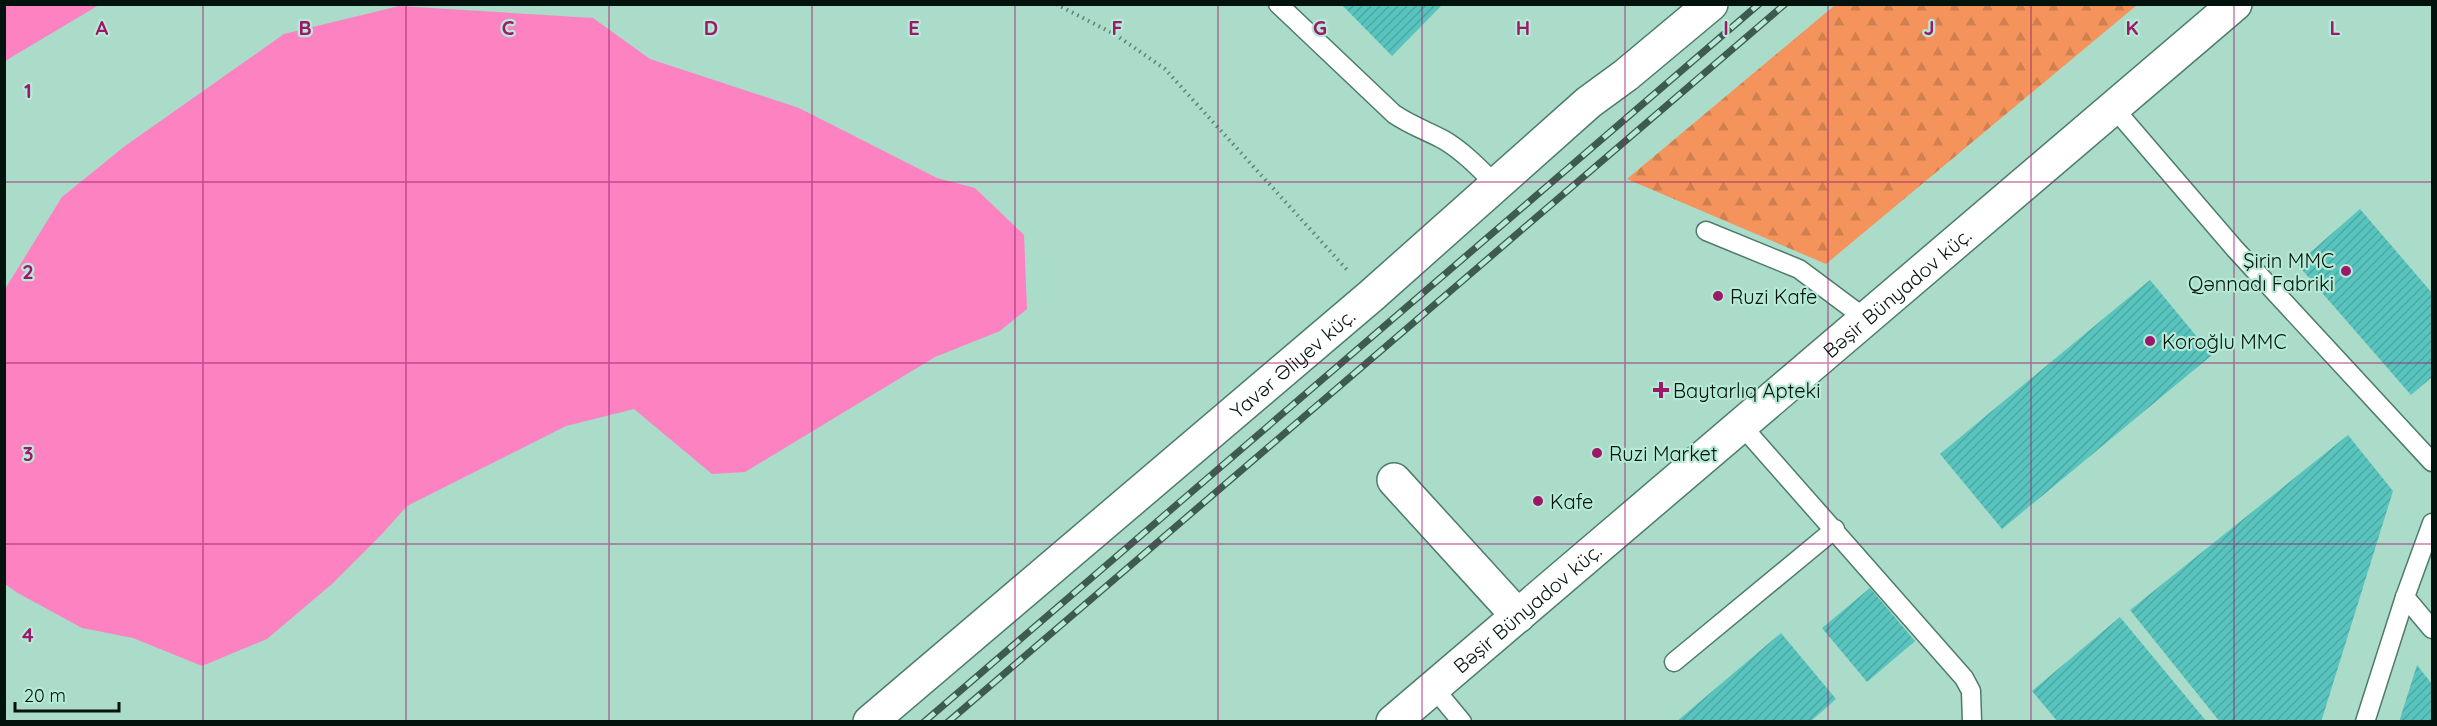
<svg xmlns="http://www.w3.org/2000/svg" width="2437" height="726" viewBox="0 0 2437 726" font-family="Quicksand,sans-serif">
  <defs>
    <pattern id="forest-firs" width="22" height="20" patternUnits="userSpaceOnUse" patternTransform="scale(1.5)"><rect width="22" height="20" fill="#f4945c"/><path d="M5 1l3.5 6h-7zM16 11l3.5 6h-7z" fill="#d07f4f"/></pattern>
    <pattern id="building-hatch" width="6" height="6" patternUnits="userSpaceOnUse" patternTransform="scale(1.5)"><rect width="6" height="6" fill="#59c4be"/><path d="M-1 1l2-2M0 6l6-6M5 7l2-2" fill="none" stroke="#4ca8a2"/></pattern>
  </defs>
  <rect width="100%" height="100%" fill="#aadcc9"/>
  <path fill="url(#forest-firs)" d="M1835 5V4L2137 5 1826 264 1627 179Z"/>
  <g fill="#fd82c1">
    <path d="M5 4H99V5L5 61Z"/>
    <path d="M399 6 593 18 650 59 799 108 937 178 975 188 1024 235 1027 309 1000 331 935 357 745 472 712 474 634 409 566 426 407 506 382 534 332 584 267 639 202 666 133 638 82 628 16 592 4 583 5 289 62 197 125 146 284 34Z"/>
  </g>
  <g fill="url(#building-hatch)">
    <path d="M1341 4H1443L1392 56Z"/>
    <path d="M2360 209 2432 293V377L2411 395 2297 264Z"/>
    <path d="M2150 280 2212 355 2002 529 1940 454Z"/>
    <path d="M2348 435 2393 491 2321 722H2220L2130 610Z"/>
    <path d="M1870 588 1915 641 1867 682 1822 628Z"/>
    <path d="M2120 617 2207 722H2058L2032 691Z"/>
    <path d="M1781 633 1836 699 1810 722H1676Z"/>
    <path d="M2417 665 2432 684V722H2399Z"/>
  </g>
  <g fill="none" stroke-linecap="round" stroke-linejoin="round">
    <defs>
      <g id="lane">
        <path d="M1278 4 1394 114C1410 125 1427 131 1444 140 1464 152 1480 169 1497 186"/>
        <path d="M2113 107 2235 249 2432 462"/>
        <path d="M1706 231 1799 269 1866 319"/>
        <path d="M1742 426 1964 678 1971 691 1972 722"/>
        <path d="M2405 597 2432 629"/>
        <path d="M1674 662 1835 529"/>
        <path d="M1433 687 1462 722"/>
        <path d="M2365 722 2405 597 2432 523"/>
      </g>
      <g id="street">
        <path d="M1394 480 1518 616"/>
        <path id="s1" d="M870 722 1371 296 1589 102 1626 75 1711 4"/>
      </g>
      <g id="secondary">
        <path id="s2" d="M1393 722 2235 4"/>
      </g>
    </defs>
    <use href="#lane" stroke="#4d7c6b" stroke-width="21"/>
    <use href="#street" stroke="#4d7c6b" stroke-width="36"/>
    <use href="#secondary" stroke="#4d7c6b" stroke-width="36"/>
    <path stroke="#5f8376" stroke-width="4" stroke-dasharray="1.5 4.5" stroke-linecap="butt" d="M1056 4 1116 35 1165 69 1349 272"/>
    <use href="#lane" stroke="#fff" stroke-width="18"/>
    <use href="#street" stroke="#fff" stroke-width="33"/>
    <use href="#secondary" stroke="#fff" stroke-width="33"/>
    <defs>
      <g id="rail">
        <path d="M924 722 1759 4"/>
        <path d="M948 722 1785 4"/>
      </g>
    </defs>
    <use href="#rail" stroke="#3e5b50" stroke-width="7"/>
    <use href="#rail" stroke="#b6e9d6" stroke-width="4.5" stroke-dasharray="14" stroke-linecap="butt"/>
  </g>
  <path fill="none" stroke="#9d1869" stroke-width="1.5" stroke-opacity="0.55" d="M203 4V722M406 4V722M609 4V722M812 4V722M1015 4V722M1218 4V722M1422 4V722M1625 4V722M1828 4V722M2031 4V722M2234 4V722M4 182H2432M4 363H2432M4 544H2432"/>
  <g fill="#9d1869" stroke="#b6e9d6" stroke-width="2">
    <circle cx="2346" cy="271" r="6"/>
    <circle cx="1718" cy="296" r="6"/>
    <circle cx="2150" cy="341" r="6"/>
    <path d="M1658 381h6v6h6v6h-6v6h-6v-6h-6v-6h6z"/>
    <circle cx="1597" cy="453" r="6"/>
    <circle cx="1538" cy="501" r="6"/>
  </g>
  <g text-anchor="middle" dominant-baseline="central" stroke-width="4.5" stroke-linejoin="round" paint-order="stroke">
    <g font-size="20" fill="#02130d" stroke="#b6e9d6" text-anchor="start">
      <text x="2334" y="260" text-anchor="end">Şirin MMC<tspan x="2334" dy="23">Qənnadı Fabriki</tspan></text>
      <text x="1730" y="296">Ruzi Kafe</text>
      <text x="2162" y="341">Koroğlu MMC</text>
      <text x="1673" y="390">Baytarlıq Apteki</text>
      <text x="1609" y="453">Ruzi Market</text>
      <text x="1550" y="501">Kafe</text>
    </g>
    <g font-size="20" fill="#02130d" stroke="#b6e9d6">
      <text stroke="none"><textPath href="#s2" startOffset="662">Bəşir Bünyadov küç.</textPath></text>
      <text stroke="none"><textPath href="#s1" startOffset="554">Yavər Əliyev küç.</textPath></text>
      <text stroke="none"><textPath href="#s2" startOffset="176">Bəşir Bünyadov küç.</textPath></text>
    </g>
  </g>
  <g font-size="20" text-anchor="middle" font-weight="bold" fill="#9d1869" stroke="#b6e9d6" stroke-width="4.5" stroke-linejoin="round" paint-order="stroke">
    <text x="102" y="35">A</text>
    <text x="305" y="35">B</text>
    <text x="508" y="35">C</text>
    <text x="711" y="35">D</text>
    <text x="914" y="35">E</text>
    <text x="1117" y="35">F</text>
    <text x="1320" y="35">G</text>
    <text x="1523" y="35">H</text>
    <text x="1726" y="35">I</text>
    <text x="1929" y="35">J</text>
    <text x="2132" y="35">K</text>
    <text x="2335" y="35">L</text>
    <text x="28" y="98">1</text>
    <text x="28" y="279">2</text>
    <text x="28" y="461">3</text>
    <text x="28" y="642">4</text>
  </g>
  <rect width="2437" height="726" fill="none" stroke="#02130d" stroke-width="12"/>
  <path d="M15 702v9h104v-9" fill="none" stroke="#02130d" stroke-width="3"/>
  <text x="24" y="702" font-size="18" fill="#02130d" stroke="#b6e9d6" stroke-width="4.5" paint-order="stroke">20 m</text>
</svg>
